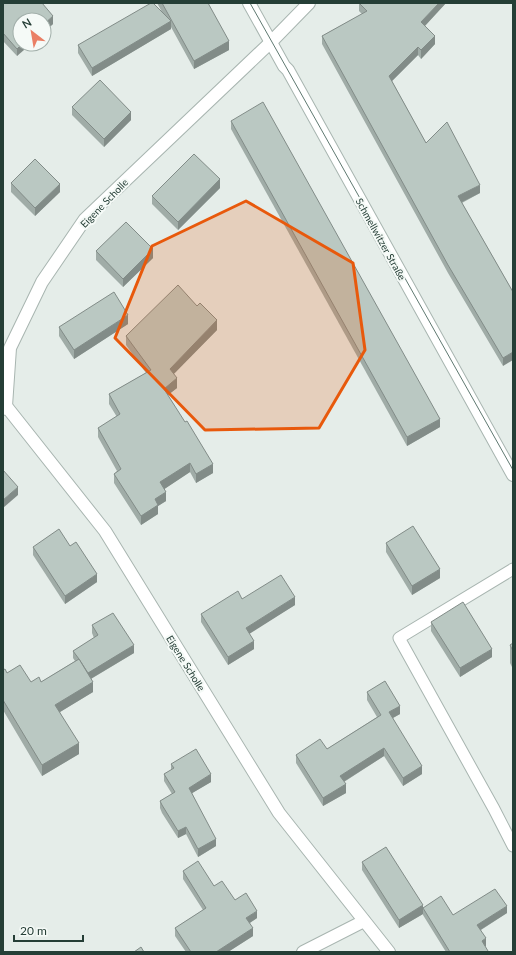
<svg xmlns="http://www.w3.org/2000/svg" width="516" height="955" viewBox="0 0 516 955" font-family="Lato,sans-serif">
  <rect width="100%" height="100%" fill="#e5ede9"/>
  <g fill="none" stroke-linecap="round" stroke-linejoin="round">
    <defs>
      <path id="service" d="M513 569 399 638 494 809 513 846"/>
      <g id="minor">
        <path d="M6 406 105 531 279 813 389 952"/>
        <path d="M3 409 6 406 10 348 42 282 85 219 271 42 309 3"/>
        <path d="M303 952 364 921"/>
      </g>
      <path id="tertiary" d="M249 3 284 66 288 70 513 475"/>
    </defs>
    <use href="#service" stroke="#a8b5b0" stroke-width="13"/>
    <use href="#minor" stroke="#a8b5b0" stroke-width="14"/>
    <use href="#tertiary" stroke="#a8b5b0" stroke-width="14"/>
    <use href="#service" stroke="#fff" stroke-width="11"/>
    <use href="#minor" stroke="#fff" stroke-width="12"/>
    <use href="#tertiary" stroke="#fff" stroke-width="12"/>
    <path stroke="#5f7971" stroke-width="1" d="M250 3 513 470"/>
  </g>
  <g fill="#a0aca7">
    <path d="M3 3 53 24 44 32V20L17 56 3 41Z"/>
    <path d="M157 3H208L229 50 194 69 171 27V29L92 76 78 53V45L162 12Z"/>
    <path d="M359 3H446L425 26 435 44 421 59 418 55 392 81 426 143 480 193 462 203 513 292 503 366 448 273 322 44V36L362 14 359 11Z"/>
    <path d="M72 107 131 120 104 147 72 115Z"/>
    <path d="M231 121 440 427 407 446 231 129Z"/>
    <path d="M11 183 60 192 35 216 11 192Z"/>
    <path d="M220 188 178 230 152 204V196Z"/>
    <path d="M96 251 153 258 123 287 96 260Z"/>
    <path d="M128 324 74 359 59 336V327Z"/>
    <path d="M217 330 173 374 177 388 168 395 213 473 196 483 190 472 164 489 166 501 158 506V514L141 525 114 483V474L117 471 98 437V428L117 417 109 404V394L146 373 126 345V336Z"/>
    <path d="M386 543 440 578 412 595 386 552Z"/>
    <path d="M33 547 97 582 65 604 33 555Z"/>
    <path d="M242 599 295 605 249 633 254 649 228 665 201 622V614Z"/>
    <path d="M431 622 492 657 460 677 431 631Z"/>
    <path d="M92 625 134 653 91 679 93 692 60 712 79 754 42 776 3 710V670L7 673 31 682H41L75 661 73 658V651L94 638 92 633Z"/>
    <path d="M513 643V669L510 663V645Z"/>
    <path d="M367 692 400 714 393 718 422 774 403 786 384 756 344 782 346 793 323 806 296 763V755L327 749 377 717 367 700Z"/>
    <path d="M171 764 211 782 192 793 216 846 198 857 186 834 178 838 162 813 160 808V801L172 794 164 781V774L171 770Z"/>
    <path d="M362 862 423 907 453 915 507 913 481 930 486 946H485L488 952H446L423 915V914L399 928 362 870Z"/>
    <path d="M183 871 214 886 235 900 257 918 250 923 253 936 228 952H186L175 936V928L203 910 183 879Z"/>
  </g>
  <g fill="#828c88">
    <path d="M439 3H446L421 30V22Z"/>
    <path d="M53 16V24L44 32V24Z"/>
    <path d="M171 21V29L92 76V68Z"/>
    <path d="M435 36V44L421 59V50Z"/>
    <path d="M229 41V50L194 69V61Z"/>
    <path d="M22 44H31L17 56V49Z"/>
    <path d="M418 47V55L389 84V76Z"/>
    <path d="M131 112V120L104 147V139Z"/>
    <path d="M220 179V188L178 230V222Z"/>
    <path d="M60 184V192L35 216V208Z"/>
    <path d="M480 185V193L458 204V196Z"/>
    <path d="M153 249V258L123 287V279Z"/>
    <path d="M128 315V324L74 359V350Z"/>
    <path d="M217 320V330L170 378V369Z"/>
    <path d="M513 352V360L503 366V358Z"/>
    <path d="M177 378V388L164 398V389Z"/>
    <path d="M440 419V427L407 446V437Z"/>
    <path d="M190 463V472L160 492V482Z"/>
    <path d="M213 464V473L196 483V474Z"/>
    <path d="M18 487V495L3 508V500Z"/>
    <path d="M166 492V501L158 506V514L141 525V516L155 499Z"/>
    <path d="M440 569V578L412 595V586Z"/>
    <path d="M97 574V582L65 604V596Z"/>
    <path d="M295 597V605L246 636V628Z"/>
    <path d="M254 641V649L228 665V657Z"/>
    <path d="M134 645V653L87 681V673Z"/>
    <path d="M492 649V657L460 677V668Z"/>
    <path d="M93 682V692L55 715V705Z"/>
    <path d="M400 706V714L389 720V712Z"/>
    <path d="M79 743V754L42 776V765Z"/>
    <path d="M384 748V756L340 784V776Z"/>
    <path d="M422 766V774L403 786V778Z"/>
    <path d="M211 774V782L189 795V788Z"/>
    <path d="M346 784V793L323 806V798Z"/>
    <path d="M186 827V834L178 838V831Z"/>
    <path d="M216 839V846L198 857V849Z"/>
    <path d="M423 905V909V908V914L399 928V920Z"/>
    <path d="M507 906V913L477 932V925Z"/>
    <path d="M257 911V918L246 925V918Z"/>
    <path d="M253 928V936L228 952H216Z"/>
    <path d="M486 938V946L482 948V941Z"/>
  </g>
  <g fill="#bac8c2" stroke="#828c88">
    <path d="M3 3H42L53 16 44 24V20H20V44H22L17 49 3 33Z"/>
    <path d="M151 3H153L171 21 92 68 78 45Z"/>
    <path d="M162 3H208L229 41 194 61Z"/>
    <path d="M359 3H439L421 22 435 36 421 50 418 47 389 76 426 143 447 122 480 185 458 196 513 292V352L503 358 448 265 322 36 367 11Z"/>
    <path d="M100 80 131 112 104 139 72 107Z"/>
    <path d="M263 102 440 419 407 437 231 121Z"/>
    <path d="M194 154 220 179 178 222 152 196Z"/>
    <path d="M35 159 60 184 35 208 11 183Z"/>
    <path d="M126 222 153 249 123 279 96 251Z"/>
    <path d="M178 285 197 306 200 303 217 320 170 369 177 378 164 389 185 422 187 421 213 464 196 474 190 463 160 482 166 492 155 499 158 505 141 516 114 474 121 469 98 428 120 414 109 394 151 370 126 336Z"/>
    <path d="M114 292 128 315 74 350 59 327Z"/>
    <path d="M3 470 18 487 3 500Z"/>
    <path d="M413 526 440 569 412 586 386 543Z"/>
    <path d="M59 529 70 546 76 542 97 574 65 596 33 547Z"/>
    <path d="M281 575 295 597 246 628 254 641 228 657 201 614 238 591 242 599Z"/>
    <path d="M463 602 492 649 460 668 431 622Z"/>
    <path d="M113 613 134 645 88 673 79 659 73 651 98 635 92 625Z"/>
    <path d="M513 643V651L510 645Z"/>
    <path d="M79 659 93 682 55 705 79 743 42 765 3 700V670L5 669 7 673 20 665 31 682 39 677 41 682Z"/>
    <path d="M385 681 400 706 389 712 422 766 403 778 384 748 340 776 346 784 323 798 296 755 320 739 327 749 381 715 367 692Z"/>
    <path d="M196 749 211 774 189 788 216 839 198 849 186 827 178 831 162 805 160 801 175 792 164 774 174 768 171 764Z"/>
    <path d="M386 847 423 905 399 920 362 862Z"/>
    <path d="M198 861 214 886 222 881 235 900 246 893 257 911 246 918 253 928 216 952H191L175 928 206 908 183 871Z"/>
    <path d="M495 889 507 906 477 925 486 938 482 941 488 951 487 952H450L423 908 441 896 453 915Z"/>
    <path d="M141 947 144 952H134Z"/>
  </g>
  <path fill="#e8590c" fill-opacity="0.2" stroke="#e8590c" stroke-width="3" stroke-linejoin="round" d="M246 201 353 263 365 350 319 428 205 430 115 338 152 246Z"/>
  <g text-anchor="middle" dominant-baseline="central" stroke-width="4" stroke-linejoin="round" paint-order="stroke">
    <g font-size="10" fill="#253e36" stroke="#f5faf7">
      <text transform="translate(104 203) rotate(-46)">Eigene Scholle</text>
      <text transform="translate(381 239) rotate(61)">Schmellwitzer Straße</text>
      <text transform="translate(186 663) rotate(58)">Eigene Scholle</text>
    </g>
  </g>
  <rect width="516" height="955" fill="none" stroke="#253e36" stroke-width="8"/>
  <g transform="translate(32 32) rotate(329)"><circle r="19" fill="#f5faf7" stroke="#a2afaa"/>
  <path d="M0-3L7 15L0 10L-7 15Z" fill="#ea7f65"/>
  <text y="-6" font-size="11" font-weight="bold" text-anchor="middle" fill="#253e36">N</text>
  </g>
  <path d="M14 935v6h69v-6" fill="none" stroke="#253e36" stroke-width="2"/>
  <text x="20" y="935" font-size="12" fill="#253e36" stroke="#f5faf7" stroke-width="3" paint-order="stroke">20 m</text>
</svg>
